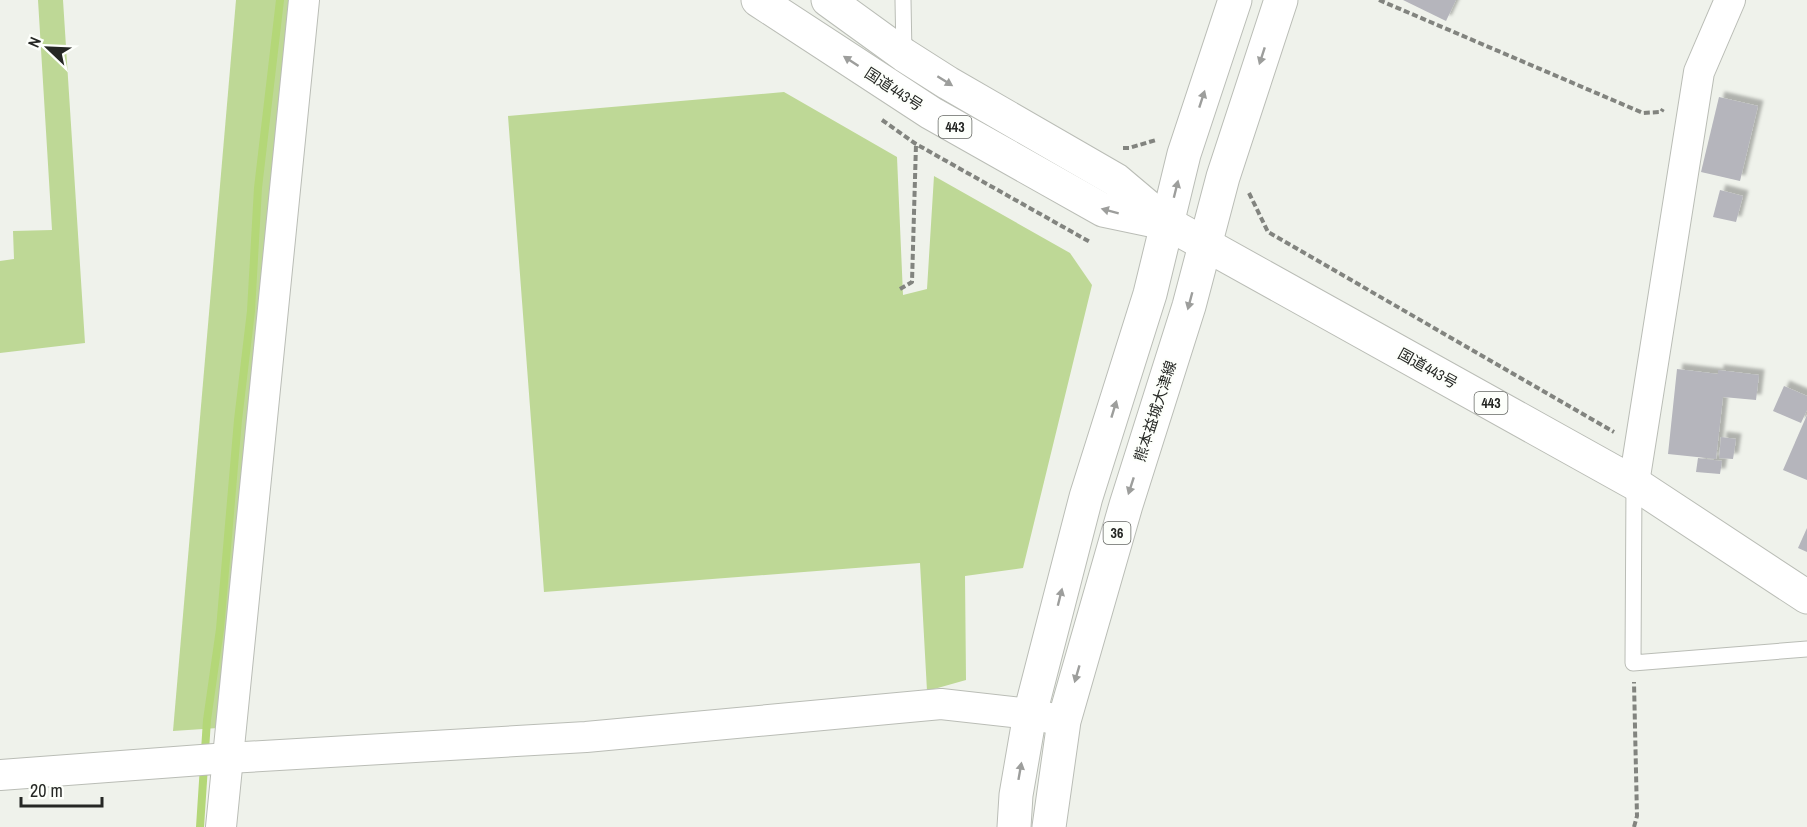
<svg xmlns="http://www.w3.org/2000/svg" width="1807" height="827" viewBox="0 0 1807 827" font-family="'Archivo Narrow','Noto Sans JP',sans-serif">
  <defs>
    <filter id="shadow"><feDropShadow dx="5.5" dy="-5.5" stdDeviation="1.5" flood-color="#0004"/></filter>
  </defs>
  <rect width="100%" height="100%" fill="#eff2eb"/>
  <g fill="#bed896">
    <path d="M38 0H63L85 343 0 353V261L14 259 13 231 52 230Z"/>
    <path d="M236 0H290L218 728 173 731Z"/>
    <path d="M784 92 897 157 903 295 927 289 934 176 1070 253 1092 285 1023 568 965 576 966 680 927 691 920 563 544 592 508 116Z"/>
  </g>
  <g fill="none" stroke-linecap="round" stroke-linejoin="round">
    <path stroke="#b4d778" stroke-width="8" d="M200 827 207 720 220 629 238 420 251 311 258 188 280 0"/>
  </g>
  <g fill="#b5b5bc" filter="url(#shadow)">
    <path d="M1403 0H1456L1446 21Z"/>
    <path d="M1719 97 1758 106 1740 181 1701 172Z"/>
    <path d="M1720 190 1743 196 1736 222 1713 217Z"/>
    <path d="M1677 369 1718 374V370L1759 375 1756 400 1723 397 1716 459 1668 454Z"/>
    <path d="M1784 386 1807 396V410L1801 423 1773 411Z"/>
    <path d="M1807 415V480L1783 470Z"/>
    <path d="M1721 437 1736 439 1733 459 1719 458Z"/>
    <path d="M1698 458 1722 461 1720 474 1696 472Z"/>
    <path d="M1807 528V552L1798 548Z"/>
  </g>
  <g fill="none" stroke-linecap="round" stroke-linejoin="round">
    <defs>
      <g id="service">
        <path d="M903 0 904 54"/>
        <path d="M1634 483 1633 663 1807 649"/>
      </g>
      <g id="minor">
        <path d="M1634 483 1699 72 1730 0"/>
        <path d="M0 775 228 758 586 737 941 704 1030 714 1064 721"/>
        <path d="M221 827 304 0"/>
      </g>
      <g id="primary">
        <path d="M1014 827 1016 795 1030 714 1086 497 1150 294 1184 154 1235 0"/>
        <path d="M1049 827 1064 721 1126 505 1189 306 1223 177 1281 0"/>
      </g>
      <g id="trunk">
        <path d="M758 0 931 113 1103 210 1165 223"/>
        <path d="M828 0 904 55 948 83 1116 180 1167 223 1634 483 1807 597"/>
      </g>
    </defs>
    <use href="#service" stroke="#babdb6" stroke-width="17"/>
    <use href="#minor" stroke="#babdb6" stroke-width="32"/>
    <use href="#primary" stroke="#babdb6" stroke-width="35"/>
    <use href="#trunk" stroke="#babdb6" stroke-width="35"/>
    <g stroke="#82847f" stroke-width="4" stroke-dasharray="6 3" stroke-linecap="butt">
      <path d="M1379 0 1643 113 1661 112 1663 109"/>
      <path d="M882 120 916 144 1090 242"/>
      <path d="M1123 148H1129L1156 140"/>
      <path d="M1249 193 1268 232 1614 432"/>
      <path d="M900 289 912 282 916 144"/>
      <path d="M1634 827 1637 816 1634 682"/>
    </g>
    <use href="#service" stroke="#fff" stroke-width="15"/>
    <use href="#minor" stroke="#fff" stroke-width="30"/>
    <use href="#primary" stroke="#fff" stroke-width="33"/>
    <use href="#trunk" stroke="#fff" stroke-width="33"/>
  </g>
  <defs><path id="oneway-solid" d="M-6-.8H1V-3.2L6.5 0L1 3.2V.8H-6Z" transform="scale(1.5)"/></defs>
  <g fill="#9d9e9c">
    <use href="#oneway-solid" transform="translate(1262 56) rotate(108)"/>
    <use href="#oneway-solid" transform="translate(851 61) rotate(-147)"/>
    <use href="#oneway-solid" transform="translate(945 81) rotate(32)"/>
    <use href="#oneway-solid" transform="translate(1202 99) rotate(-72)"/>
    <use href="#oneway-solid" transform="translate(1176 189) rotate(-76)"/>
    <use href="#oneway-solid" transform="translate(1110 211) rotate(-165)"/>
    <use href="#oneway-solid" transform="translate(1190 301) rotate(105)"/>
    <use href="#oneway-solid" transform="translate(1114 409) rotate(-73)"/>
    <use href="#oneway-solid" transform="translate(1131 486) rotate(108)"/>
    <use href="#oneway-solid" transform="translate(1060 597) rotate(-76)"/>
    <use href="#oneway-solid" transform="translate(1077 674) rotate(106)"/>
    <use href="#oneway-solid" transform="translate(1020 771) rotate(-80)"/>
  </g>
  <g text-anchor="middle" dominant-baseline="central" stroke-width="4.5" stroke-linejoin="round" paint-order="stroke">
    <g fill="#fdfffb" stroke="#666864" stroke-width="1.5">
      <rect x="938.5" y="116" width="33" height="22" rx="4.5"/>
      <rect x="1474.5" y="392" width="33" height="22" rx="4.5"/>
      <rect x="1103.5" y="522" width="27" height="22" rx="4.5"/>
    </g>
    <g font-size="14" font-weight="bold" fill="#252724">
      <text x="955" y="127">443</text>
      <text x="1491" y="403">443</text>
      <text x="1117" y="533">36</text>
    </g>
    <g font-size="15" fill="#252724" stroke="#fdfffb">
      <text transform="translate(894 89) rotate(33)">国道443号</text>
      <text transform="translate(1428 368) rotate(29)">国道443号</text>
      <text transform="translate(1155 411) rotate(-72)">熊本益城大津線</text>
    </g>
  </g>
  <g transform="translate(48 48) rotate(293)" stroke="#fdfffb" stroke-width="4.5" paint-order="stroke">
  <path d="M0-4.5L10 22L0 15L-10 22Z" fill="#252724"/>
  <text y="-9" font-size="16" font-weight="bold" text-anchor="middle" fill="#252724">N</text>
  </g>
  <path d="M21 797v9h81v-9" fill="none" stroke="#252724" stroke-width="3"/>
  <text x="30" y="797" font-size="18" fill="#252724" stroke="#fdfffb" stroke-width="4.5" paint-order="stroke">20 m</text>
</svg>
